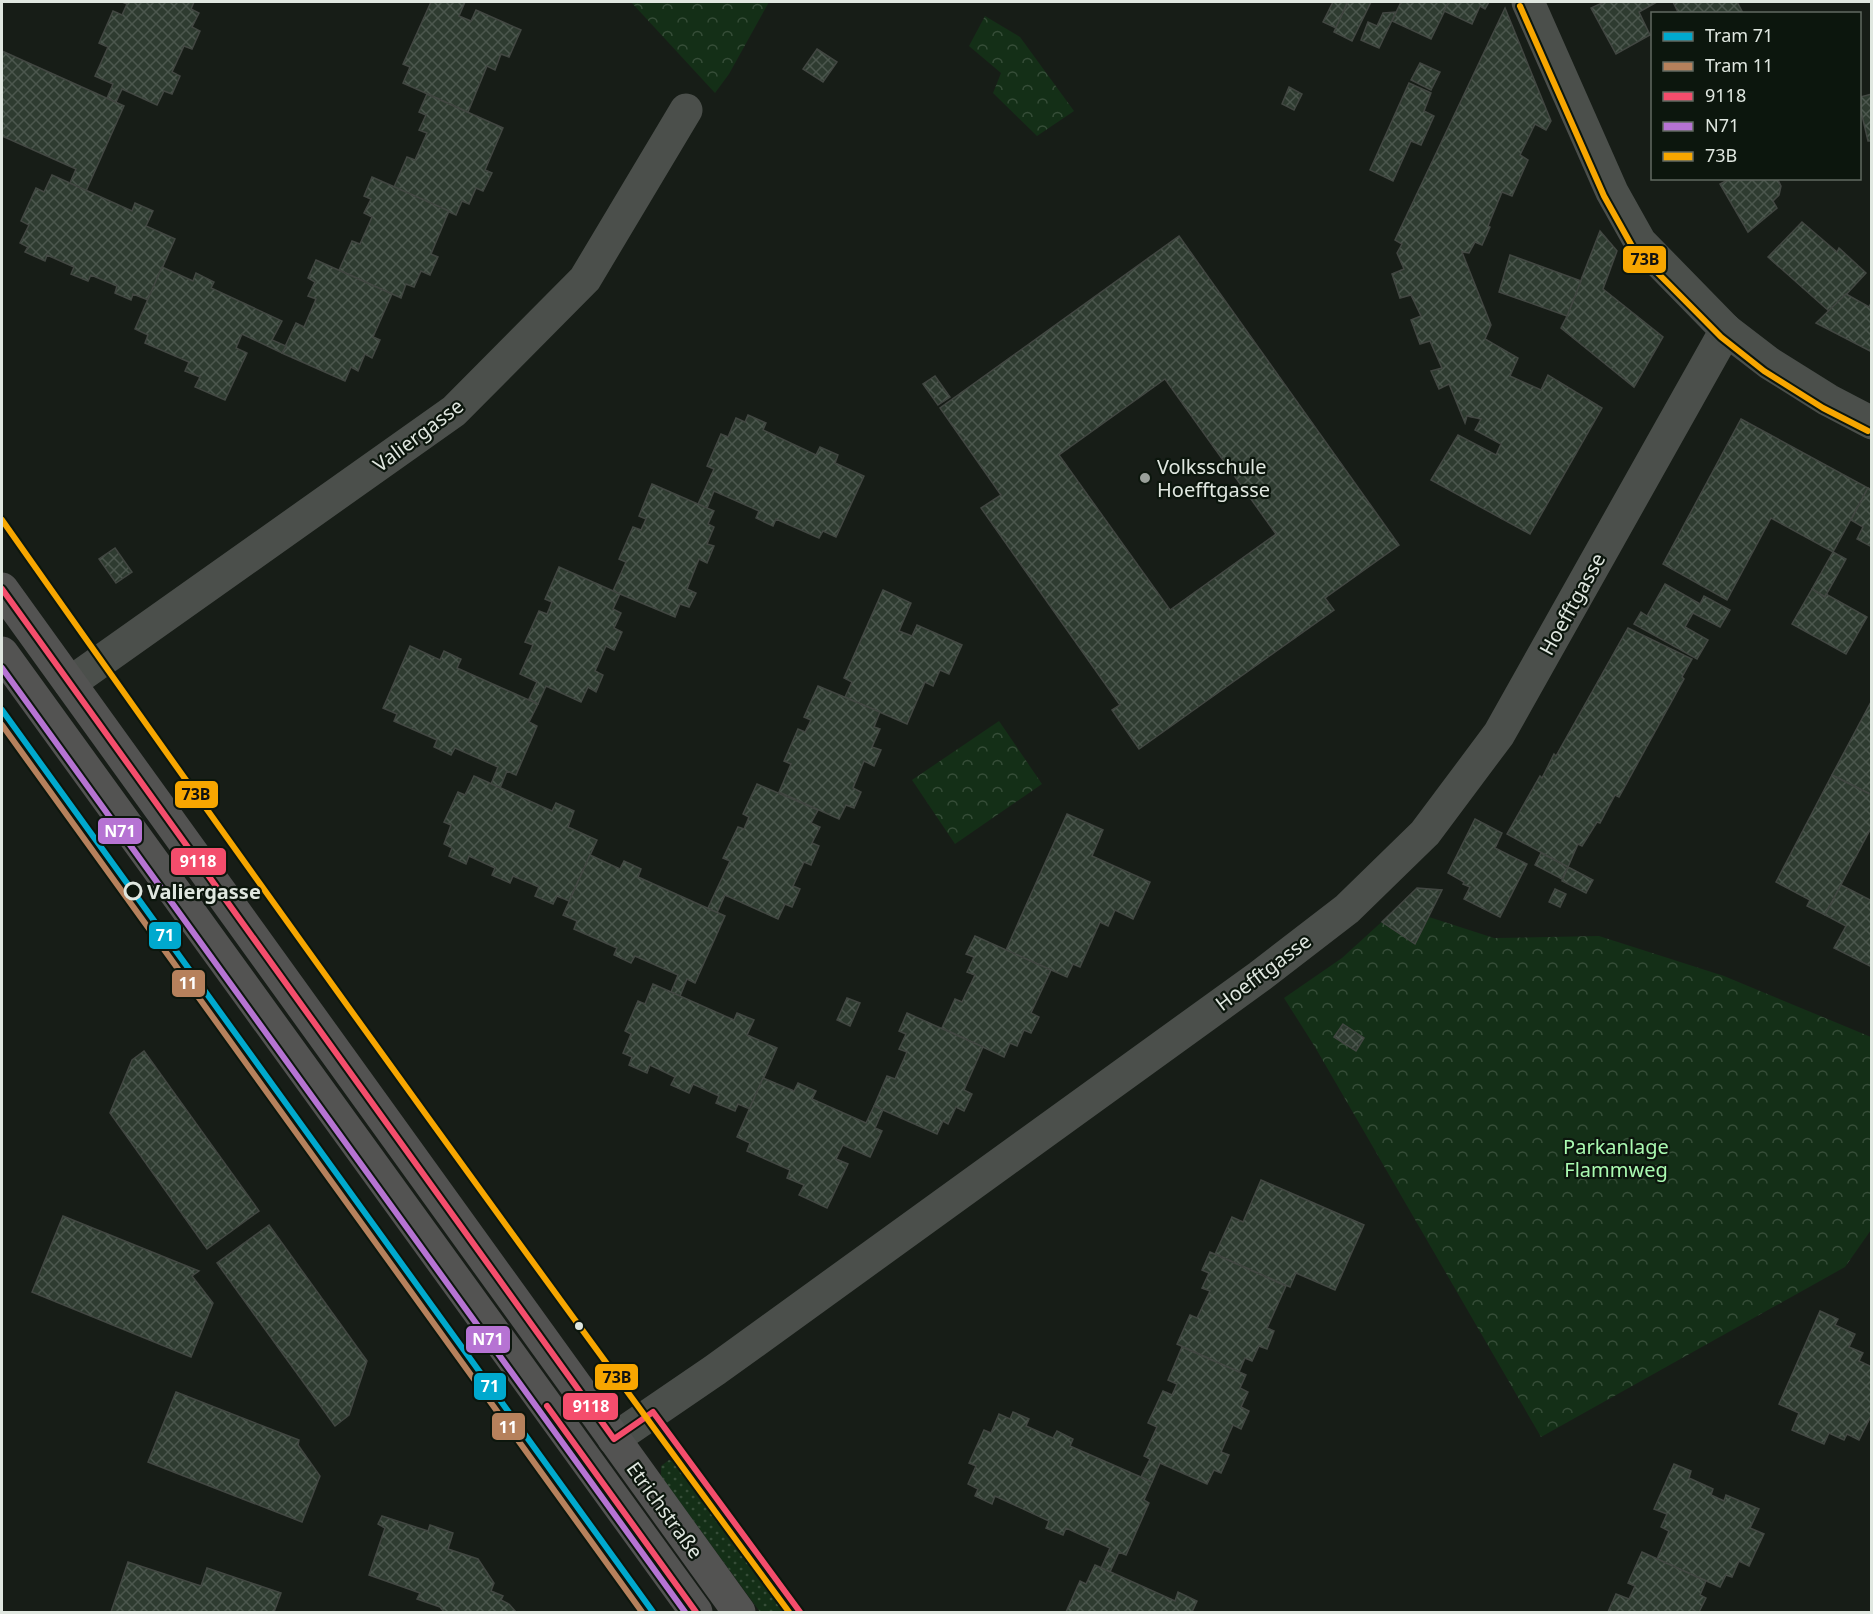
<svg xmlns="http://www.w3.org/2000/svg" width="1873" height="1614" viewBox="0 0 1873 1614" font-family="'Noto Sans',sans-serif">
  <defs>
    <pattern id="grass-dots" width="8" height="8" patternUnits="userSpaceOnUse" patternTransform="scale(1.5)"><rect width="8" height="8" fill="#142f17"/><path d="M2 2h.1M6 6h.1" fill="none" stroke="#364d38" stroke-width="1.8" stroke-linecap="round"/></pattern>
    <pattern id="park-crowns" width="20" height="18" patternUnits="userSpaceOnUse" patternTransform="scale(1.5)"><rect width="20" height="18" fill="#142f17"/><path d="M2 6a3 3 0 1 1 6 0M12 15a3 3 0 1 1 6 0" fill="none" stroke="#364d38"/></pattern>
    <pattern id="building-cross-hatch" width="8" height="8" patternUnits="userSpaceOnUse" patternTransform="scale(1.5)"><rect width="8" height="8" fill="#2e3b30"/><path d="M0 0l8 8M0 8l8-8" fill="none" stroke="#4c574e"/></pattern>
  </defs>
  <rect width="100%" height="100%" fill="#171d17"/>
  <path fill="url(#grass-dots)" d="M669 1460C682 1463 688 1475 695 1485L787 1612H760L661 1476V1466Z"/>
  <g fill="url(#park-crowns)">
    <path d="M631 2H769L729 74 715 93Z"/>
    <path d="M985 16 1020 37 1074 111 1037 136 993 93 1001 73 969 46Z"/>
    <path d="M999 721 1042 784 955 844 912 780Z"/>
    <path d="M1398 907 1494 938 1599 936 1724 976 1871 1037V1230L1845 1267 1541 1437 1315 1047 1284 998 1342 958Z"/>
  </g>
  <g fill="url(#building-cross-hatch)" stroke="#424742" stroke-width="1.5" fill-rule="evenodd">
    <path d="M122 2H194L191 9 199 13 192 27 200 31 192 49 184 46 172 72 180 76 172 94 164 91 157 105 122 89 116 102 107 98 113 84 95 76 108 47 99 43 113 11 122 15 127 4Z"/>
    <path d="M431 2H465L459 16 471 21 476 10 521 30 509 57 501 54 495 70 487 66 468 112 403 83 410 67 403 64Z"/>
    <path d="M1333 2H1343L1347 3 1336 28 1323 22Z"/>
    <path d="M1348 2H1371L1352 41 1334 32Z"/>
    <path d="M1401 2H1449L1431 39 1392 21Z"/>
    <path d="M1449 2H1489L1485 9 1480 6 1472 24 1444 11Z"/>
    <path d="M1604 2H1657L1639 12 1650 35 1616 54 1591 8Z"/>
    <path d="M1673 2H1737L1743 13 1679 14Z"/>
    <path d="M1505 8 1551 121 1546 130 1535 124 1520 155 1528 160 1512 196 1502 192 1488 226 1490 227 1482 245 1475 242 1469 253 1462 252 1491 325 1485 339 1518 358 1510 376 1541 390 1548 375 1602 408 1530 534 1431 480 1458 435 1496 455 1501 444 1475 430 1481 419 1467 416 1465 423 1449 384 1439 389 1431 371 1442 368 1430 341 1420 344 1411 320 1421 316 1411 295 1400 298 1392 274 1404 269 1397 253 1402 244 1395 240Z"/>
    <path d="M1396 12 1379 48 1361 40 1368 22 1377 26 1383 13Z"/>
    <path d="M817 49 837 62 823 82 803 69Z"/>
    <path d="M2 51 124 106 86 191 70 183 76 169 2 136Z"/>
    <path d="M1420 63 1440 72 1431 90 1411 80Z"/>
    <path d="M1409 83 1431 93 1424 111 1434 116 1421 145 1411 141 1393 181 1370 170Z"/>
    <path d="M1289 87 1302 94 1294 110 1282 104Z"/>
    <path d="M427 94 503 128 485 170 492 173 483 191 476 188 469 204 462 201 456 215 394 187 407 157 415 160 427 133 419 130 426 115 419 112Z"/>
    <path d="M1872 94V141H1868L1860 107V97Z"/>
    <path d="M52 175 132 211 135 203 153 211 146 226 175 239 148 300 133 294 131 300 115 293 117 286 91 275 88 281 71 274 74 267 47 255 45 261 25 252 28 247 20 243 29 225 21 221 36 188 44 192Z"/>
    <path d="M372 177 449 211 431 254 438 257 430 275 421 271 414 287 406 284 401 298 339 270 352 241 360 244 372 217 364 213 371 199 364 196Z"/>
    <path d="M1731 178H1777L1781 186 1779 195 1773 201 1777 208 1748 232 1720 184Z"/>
    <path d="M1802 222 1837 252 1839 248 1866 273 1830 312 1768 257Z"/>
    <path d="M1600 231 1617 251 1603 289 1663 337 1634 387 1561 328 1567 316Z"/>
    <path d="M1179 236 1399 545 1325 598 1334 610 1139 749 1112 710 1120 705 981 508 1001 495 940 408ZM1165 379 1276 534 1170 610 1059 455Z"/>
    <path d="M1510 255 1581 281 1567 316 1499 292Z"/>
    <path d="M316 260 392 294 373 337 380 340 372 358 365 354 358 371 351 367 345 381 282 353 296 323 304 327 316 299 308 296 315 282 308 278Z"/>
    <path d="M162 267 193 281 196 273 214 282 211 288 282 321 272 340 286 346 282 353 242 334 236 348 247 353 225 400 195 387 200 377 185 371 189 362 145 343 148 335 135 329Z"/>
    <path d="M1846 294 1869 307 1872 301V352L1816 323Z"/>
    <path d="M935 376 950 397 938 405 923 384Z"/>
    <path d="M748 415 766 423 763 430 816 455 820 447 838 455 835 463 864 476 836 537 823 531 819 538 776 519 773 526 756 518 759 511 714 491 707 508 698 504 714 469 707 466 721 434 728 437 736 418 745 422Z"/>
    <path d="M1741 419 1868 488 1833 552 1771 518 1727 600 1663 564Z"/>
    <path d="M652 484 714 511 708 524 714 527 707 544 714 546 707 563 699 559 687 589 696 593 689 607 680 604 675 617 613 591 626 562 619 559 633 527 641 530 646 519 639 516Z"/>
    <path d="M1868 488 1872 490V547L1857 539 1863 527 1851 520Z"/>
    <path d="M115 548 132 572 116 583 99 559Z"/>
    <path d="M1833 552 1846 559 1825 597 1812 589Z"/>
    <path d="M559 567 620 594 613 609 621 613 614 628 622 632 614 650 606 646 595 671 603 675 596 692 588 687 581 702 546 686 538 704 529 699 537 682 520 674 533 645 525 642 539 611 547 614 552 602 545 599Z"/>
    <path d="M1665 584 1700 604 1704 596 1730 610 1720 627 1693 613 1685 627 1708 640 1697 659 1634 624 1641 612 1647 616Z"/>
    <path d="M1812 589 1825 597 1826 594 1867 617 1846 654 1792 624Z"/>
    <path d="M883 590 911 603 899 631 912 636 917 625 962 645 949 674 940 670 933 686 925 682 907 724 845 697 852 682 844 678Z"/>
    <path d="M1628 628 1692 659 1682 677 1684 679 1619 797 1615 795 1600 823 1597 822 1582 846 1578 844 1568 867 1507 834 1540 776 1542 778 1554 754 1556 756Z"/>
    <path d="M410 646 440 660 444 651 461 659 457 668 538 704 529 722 537 726 516 775 507 771 500 788 491 784 498 767 455 748 451 755 434 747 437 740 394 721 397 714 383 708Z"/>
    <path d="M818 686 880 712 874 727 880 729 872 747 881 750 874 766 864 761 853 788 861 792 854 808 846 805 839 819 779 792 791 764 784 761 798 729 805 732 811 720 804 717Z"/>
    <path d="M1872 700V795L1832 775Z"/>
    <path d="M1832 775 1872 795V826L1825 915 1807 906 1810 900 1776 882Z"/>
    <path d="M474 776 552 811 556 803 574 811 568 827 597 840 569 901 557 896 553 904 535 896 539 887 513 876 510 883 492 875 495 868 469 856 466 864 449 856 452 848 444 844 451 825 444 822 458 792 465 795Z"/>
    <path d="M757 784 818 810 811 823 820 827 812 843 819 846 811 865 804 862 793 886 800 889 792 907 785 904 778 919 725 895 717 913 708 908 730 861 723 858 738 827 744 829 749 817 743 814Z"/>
    <path d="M1067 814 1103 830 1092 856 1150 882 1133 919 1115 910 1108 926 1100 922 1080 967 1073 964 1067 977 1006 950Z"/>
    <path d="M1475 819 1502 833 1495 848 1527 864 1500 917 1464 899 1470 887 1463 884 1464 882 1448 873Z"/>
    <path d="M1541 853 1568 867 1562 879 1535 865Z"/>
    <path d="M590 855 620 869 624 861 641 869 638 877 725 916 695 983 687 979 680 996 671 992 678 975 635 956 631 963 614 955 617 948 574 929 577 921 563 915Z"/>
    <path d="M1568 867 1593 880 1586 893 1562 881Z"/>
    <path d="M1841 885 1872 901V967L1834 948 1846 926 1825 915Z"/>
    <path d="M1417 888 1442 890 1415 944 1382 922Z"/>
    <path d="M1555 889 1566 894 1560 907 1549 902Z"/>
    <path d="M975 936 1051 970 1031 1013 1039 1017 1031 1033 1024 1030 1017 1046 1010 1043 1004 1057 942 1028 955 999 962 1002 975 975 967 972 974 957 966 954Z"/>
    <path d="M653 984 734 1020 737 1013 754 1020 747 1035 777 1048 750 1109 738 1104 735 1111 716 1103 719 1096 693 1084 689 1093 671 1085 675 1077 650 1065 647 1073 629 1065 632 1057 623 1053 631 1034 625 1031 638 1001 645 1004Z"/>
    <path d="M847 998 860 1003 850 1026 837 1020Z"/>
    <path d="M907 1013 983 1047 964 1090 972 1094 964 1111 956 1107 948 1124 943 1121 937 1134 874 1106 887 1076 895 1079 907 1052 899 1049 906 1034 899 1031Z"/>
    <path d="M1343 1024 1364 1038 1356 1051 1334 1037Z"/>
    <path d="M144 1051 259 1211 207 1249 110 1113 132 1060Z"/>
    <path d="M763 1078 794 1091 798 1083 816 1091 812 1099 866 1123 874 1106 883 1110 875 1128 882 1131 870 1157 843 1145 836 1159 848 1164 827 1208 799 1195 804 1185 787 1178 790 1170 747 1151 750 1143 737 1137Z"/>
    <path d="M1261 1180 1364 1225 1335 1290 1296 1273 1290 1287 1215 1254 1232 1217 1243 1222Z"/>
    <path d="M63 1216 199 1271 192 1276 213 1303 191 1357 32 1292Z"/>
    <path d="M269 1225 367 1361 349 1415 335 1426 217 1263Z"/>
    <path d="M1210 1252 1286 1286 1267 1328 1274 1331 1267 1349 1259 1346 1252 1361 1245 1358 1239 1372 1177 1344 1190 1315 1197 1318 1210 1291 1202 1288 1209 1273 1202 1270Z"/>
    <path d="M1820 1311 1838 1319 1835 1325 1855 1334 1849 1347 1863 1353 1859 1361 1872 1367V1414L1859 1440 1847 1434 1844 1440 1829 1433 1824 1444 1792 1430 1799 1413 1779 1404Z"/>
    <path d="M1182 1347 1246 1375 1240 1388 1248 1392 1241 1407 1249 1411 1241 1429 1233 1425 1221 1452 1229 1455 1221 1473 1214 1470 1207 1484 1160 1463 1152 1482 1141 1477 1150 1459 1144 1456 1157 1427 1148 1423 1163 1391 1172 1395 1177 1384 1168 1380Z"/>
    <path d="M176 1392 299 1440 298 1445 320 1476 302 1522 148 1462Z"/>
    <path d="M1013 1412 1029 1419 1026 1426 1053 1438 1057 1431 1073 1439 1070 1446 1152 1482 1144 1500 1149 1503 1126 1555 1119 1552 1110 1572 1101 1568 1110 1548 1066 1528 1063 1535 1046 1528 1049 1521 995 1496 992 1504 975 1496 978 1489 968 1484 976 1466 969 1463 984 1430 991 1433 999 1414 1010 1419Z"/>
    <path d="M1674 1464 1691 1471 1689 1478 1713 1489 1711 1495 1724 1501 1726 1495 1759 1509 1750 1528 1764 1534 1749 1566 1739 1561 1732 1577 1726 1575 1720 1587 1657 1559 1669 1531 1661 1527 1667 1514 1654 1509Z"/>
    <path d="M382 1516 428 1531 430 1525 453 1533 448 1549 478 1559 494 1583 491 1591 503 1596 501 1600 509 1604 516 1612H444L440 1607 417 1599 420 1593 369 1575 385 1528 378 1524Z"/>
    <path d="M1642 1552 1706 1581 1700 1595 1706 1598 1699 1612 1693 1611 1692 1612H1608L1616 1594 1629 1599 1635 1586 1628 1583Z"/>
    <path d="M128 1562 201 1586 207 1568 281 1593 274 1612H111Z"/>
    <path d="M1095 1565 1175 1601 1178 1592 1197 1601 1192 1612H1066L1080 1581 1086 1584Z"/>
  </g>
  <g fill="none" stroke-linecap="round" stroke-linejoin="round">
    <g stroke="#4b4f4b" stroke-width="33">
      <path d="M70 683 454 411 585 279 686 110"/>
      <path d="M614 1439 715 1370 1260 976 1347 909 1425 833 1499 734 1726 330"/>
    </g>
    <path stroke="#4b4f4b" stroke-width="33" d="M1528 2 1612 192 1640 242 1726 330 1769 363 1828 400 1872 423"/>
    <g stroke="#535352" stroke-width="33">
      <path d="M2 589 739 1612"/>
      <path d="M2 653 696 1612"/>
    </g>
    <defs>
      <g id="bus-1">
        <path d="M2 589 614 1439 653 1412 800 1612"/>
        <path d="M547 1406 696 1612"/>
      </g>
      <path id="bus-2" d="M2 668 685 1612"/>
      <g id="bus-3">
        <path d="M1520 6 1604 196 1633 248 1721 337 1764 371 1823 408 1868 431"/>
        <path d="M2 520C260 887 523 1251 789 1612"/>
      </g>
    </defs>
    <use href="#bus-1" stroke="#0c160d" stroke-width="10"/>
    <use href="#bus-2" stroke="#0c160d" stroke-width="10"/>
    <use href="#bus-3" stroke="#0c160d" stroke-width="10"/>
    <use href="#bus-1" stroke="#f44d6c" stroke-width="6"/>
    <use href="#bus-2" stroke="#b673d3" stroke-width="6"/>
    <use href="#bus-3" stroke="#f7a600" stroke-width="6"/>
    <defs>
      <path id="tram-1" d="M2 710 653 1612"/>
      <path id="tram-2" d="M2 725 642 1612"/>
    </defs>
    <use href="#tram-1" stroke="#0c160d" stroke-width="10"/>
    <use href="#tram-2" stroke="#0c160d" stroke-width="10"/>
    <use href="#tram-1" stroke="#00a9ce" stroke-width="6"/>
    <use href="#tram-2" stroke="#b6815c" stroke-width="6"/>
  </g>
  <circle fill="#9aa09a" stroke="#0c160d" stroke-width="2" cx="1145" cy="478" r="6"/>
  <circle fill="#0c160d" stroke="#e0e7e0" stroke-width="3" cx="133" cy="891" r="8"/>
  <circle fill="#e0e7e0" stroke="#0c160d" stroke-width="2" cx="579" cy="1326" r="5"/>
  <g text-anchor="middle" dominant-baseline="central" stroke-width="4.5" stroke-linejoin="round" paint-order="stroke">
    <g font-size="20" fill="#e0e7e0" stroke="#0c160d">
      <text transform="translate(418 435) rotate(-37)">Valiergasse</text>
      <text transform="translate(1572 604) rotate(-61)">Hoefftgasse</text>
      <text transform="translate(1263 972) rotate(-37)">Hoefftgasse</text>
      <text transform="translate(665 1510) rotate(54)">Etrichstraße</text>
    </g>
    <g font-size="20" fill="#e0e7e0" stroke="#0c160d" text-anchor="start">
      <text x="1157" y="466">Volksschule<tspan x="1157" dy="23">Hoefftgasse</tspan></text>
    </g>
    <g font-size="20" font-weight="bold" fill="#e0e7e0" stroke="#0c160d" text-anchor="start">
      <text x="147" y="891">Valiergasse</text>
    </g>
    <g font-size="20" fill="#aafab1" stroke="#0c160d">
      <text x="1616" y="1146">Parkanlage<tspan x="1616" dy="23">Flammweg</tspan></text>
    </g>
  </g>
  <g stroke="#0c160d" stroke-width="2">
    <rect x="1622" y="245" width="45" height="29" rx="6" fill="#f7a600"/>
    <rect x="174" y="780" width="45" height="29" rx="6" fill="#f7a600"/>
    <rect x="97" y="817" width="46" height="28" rx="6" fill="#b673d3"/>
    <rect x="170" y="847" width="57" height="29" rx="6" fill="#f44d6c"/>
    <rect x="148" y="921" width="34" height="29" rx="6" fill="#00a9ce"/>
    <rect x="171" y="969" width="35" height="29" rx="6" fill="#b6815c"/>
    <rect x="465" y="1325" width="46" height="29" rx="6" fill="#b673d3"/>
    <rect x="594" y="1363" width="45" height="28" rx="6" fill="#f7a600"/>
    <rect x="473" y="1372" width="34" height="29" rx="6" fill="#00a9ce"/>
    <rect x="562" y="1392" width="57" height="29" rx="6" fill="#f44d6c"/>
    <rect x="491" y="1412" width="35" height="29" rx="6" fill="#b6815c"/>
  </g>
  <g font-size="16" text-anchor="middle" font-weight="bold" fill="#fff">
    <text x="120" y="837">N71</text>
    <text x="198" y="867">9118</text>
    <text x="165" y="941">71</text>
    <text x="188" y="989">11</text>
    <text x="488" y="1345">N71</text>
    <text x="490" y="1392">71</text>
    <text x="591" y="1412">9118</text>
    <text x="508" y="1433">11</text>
  </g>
  <g font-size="16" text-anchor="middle" font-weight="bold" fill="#111">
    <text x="1645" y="265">73B</text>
    <text x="196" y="800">73B</text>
    <text x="617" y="1383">73B</text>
  </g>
  <rect width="1873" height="1614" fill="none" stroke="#e0e7e0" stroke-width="6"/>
  <rect x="1651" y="12" width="210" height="168" fill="#0c160d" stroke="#616a61" stroke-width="1.5"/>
  <rect x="1663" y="32" width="30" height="9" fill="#00a9ce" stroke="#616a61" stroke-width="1.5"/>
  <text x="1705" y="42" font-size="18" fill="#e0e7e0">Tram 71</text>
  <rect x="1663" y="62" width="30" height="9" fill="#b6815c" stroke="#616a61" stroke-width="1.5"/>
  <text x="1705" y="72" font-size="18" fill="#e0e7e0">Tram 11</text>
  <rect x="1663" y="92" width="30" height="9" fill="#f44d6c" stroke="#616a61" stroke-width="1.5"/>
  <text x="1705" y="102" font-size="18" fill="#e0e7e0">9118</text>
  <rect x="1663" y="122" width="30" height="9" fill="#b673d3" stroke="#616a61" stroke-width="1.5"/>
  <text x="1705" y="132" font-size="18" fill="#e0e7e0">N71</text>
  <rect x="1663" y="152" width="30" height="9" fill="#f7a600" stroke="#616a61" stroke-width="1.5"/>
  <text x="1705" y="162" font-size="18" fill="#e0e7e0">73B</text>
</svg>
